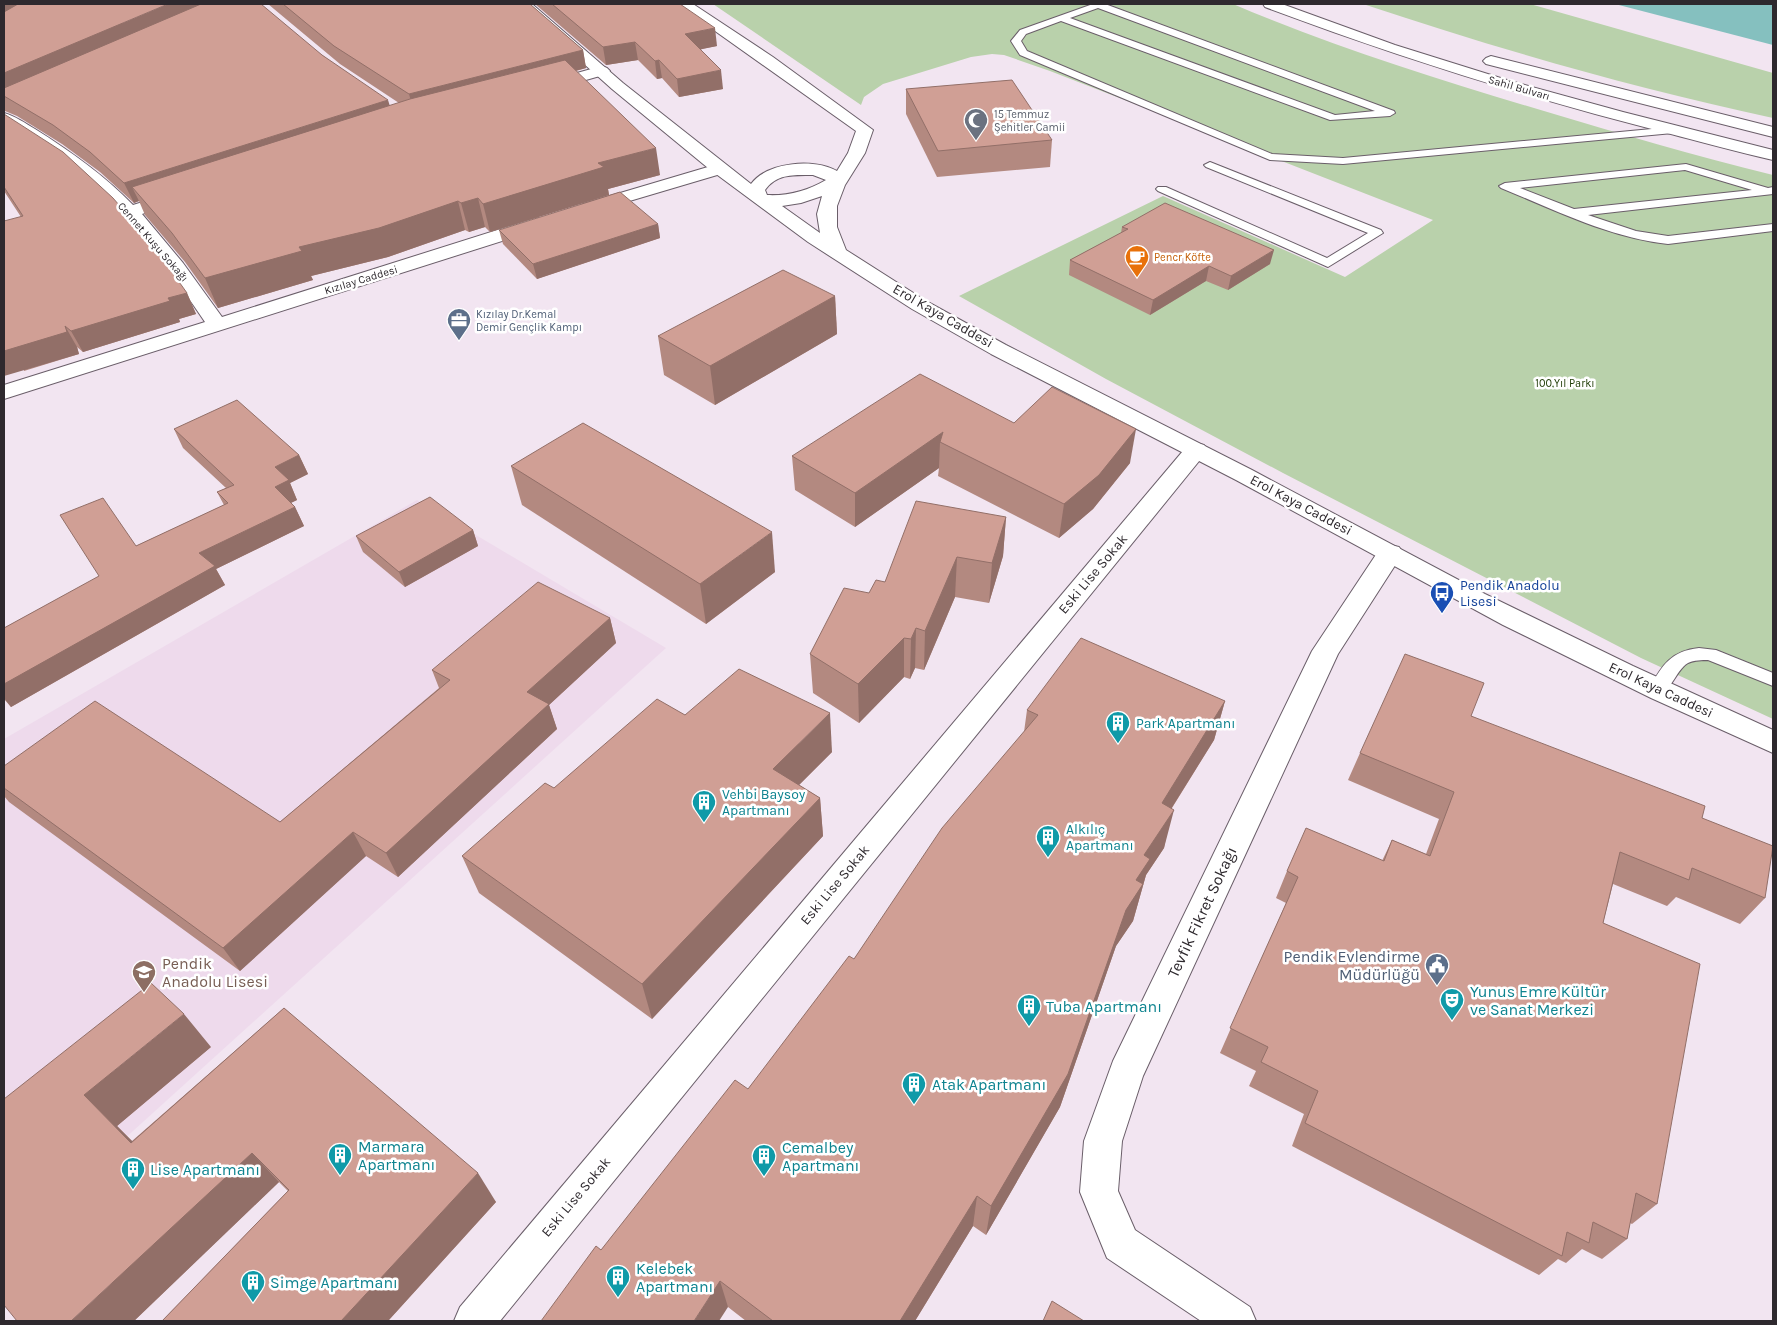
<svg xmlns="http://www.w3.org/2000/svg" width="1777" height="1325" font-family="Karla,sans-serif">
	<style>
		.built { fill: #eedaec }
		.green { fill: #b9d1ab }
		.water { fill: #85c0bf }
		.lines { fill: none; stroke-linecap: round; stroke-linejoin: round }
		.lane-casing { stroke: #6a5e69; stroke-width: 2 }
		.street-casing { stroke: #6a5e69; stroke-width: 2 }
		.primary-casing { stroke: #6a5e69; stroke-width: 2 }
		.highway-casing { stroke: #6a5e69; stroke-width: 2 }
		.lane { fill: #fff; fill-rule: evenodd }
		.street { fill: #fff; fill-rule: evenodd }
		.primary { fill: #fff; fill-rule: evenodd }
		.highway { fill: #fff; fill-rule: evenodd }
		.wall { fill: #b38980 }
		.shaded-wall { fill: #926f68 }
		.building { fill: #d09f95; stroke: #926f68 }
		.labels { text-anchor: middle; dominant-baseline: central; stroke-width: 5; stroke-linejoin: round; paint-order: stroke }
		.far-street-label { font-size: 11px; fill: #2e292e; stroke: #fff }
		.far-worship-label { font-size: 11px; fill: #5b616d; stroke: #fff; text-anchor: start }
		.far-food-label { font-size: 11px; fill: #c56008; stroke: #fff; text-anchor: start }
		.far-service-label { font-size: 11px; fill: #4e5e75; stroke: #fff; text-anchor: start }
		.far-park-label { font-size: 11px; fill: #1b3800; stroke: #fff }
		.street-label { font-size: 14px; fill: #2e292e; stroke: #fff }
		.transit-label { font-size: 14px; fill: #164399; stroke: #fff; text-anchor: start }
		.culture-label { font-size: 14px; fill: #0d838f; stroke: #fff; text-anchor: start }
		.near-street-label { font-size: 16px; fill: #2e292e; stroke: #fff }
		.near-service-label { font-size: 16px; fill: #4e5e75; stroke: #fff; text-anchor: end }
		.near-education-label { font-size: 16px; fill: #785e54; stroke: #fff; text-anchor: start }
		.near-culture-label { font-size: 16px; fill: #0d838f; stroke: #fff; text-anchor: start }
	</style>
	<rect width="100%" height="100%" fill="#f2e5f1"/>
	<!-- built -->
	<polygon class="built" points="417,500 666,648 4,1248 4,739"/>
	<!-- green -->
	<g class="green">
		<path d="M713,4H1233C1334,47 1439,80 1544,111C1620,134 1696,156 1773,175V719L1641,658L1283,473L1106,379L959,296L1163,196L1345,277L1433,220L1050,71L1004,55L992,54L971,57L883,84L864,97L861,105Z"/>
		<path d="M1363,4H1530L1773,73V118C1634,88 1498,49 1363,4Z"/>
	</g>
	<!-- water -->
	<polygon class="water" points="1615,4 1773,4 1773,45"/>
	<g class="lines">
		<!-- lane casing -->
		<g class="lane-casing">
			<g id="lane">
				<path d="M1093,4H1105L1394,111L1395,113L1390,116L1330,120L1061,21L1026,34L1021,41L1027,51L1272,154L1343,158L1673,127L1678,130L1673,133L1343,164L1270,160L1020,55L1011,41L1020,30ZM1098,8L1375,111L1335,115L1070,18Z"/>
				<polygon points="1210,162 1381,230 1383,233 1328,267 1158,191 1156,189 1158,187 1166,187 1327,258 1368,233 1206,167 1204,165"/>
				<path d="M1686,164L1768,188L1773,187V194L1588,215L1636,231L1668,236L1773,224V231L1668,244C1610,238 1555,210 1501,188L1499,186L1505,183ZM1685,170L1752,190L1574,209L1520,188Z"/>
				<path d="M1699,648L1716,650L1773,673V686L1708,660C1702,660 1694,660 1688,663C1674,671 1670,699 1652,694L1649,689C1662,665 1671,651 1699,648Z"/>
			</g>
		</g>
		<!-- street casing -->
		<g class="street-casing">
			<g id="street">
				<polygon points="602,66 607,68 610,71 607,74 547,91 541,89 539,86 541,83"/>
				<path d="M4,113C15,116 25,123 35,129C70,151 104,175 133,205L178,191L184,192L187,196L184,200L142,214L183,263L222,317L529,220L536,218L543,220L545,224L543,228L4,399V385L205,322C177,280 147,239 112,204C81,172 42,147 4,125Z"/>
				<polygon points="718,164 724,165 727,169 724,173 589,213 583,212 580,208 583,204"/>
				<polygon points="1196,443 1204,445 1208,450 1204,455 500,1321 454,1321 460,1307 1188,445"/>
				<polygon points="1390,545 1399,547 1403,553 1338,654 1143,1076 1122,1141 1118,1191 1135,1230 1250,1307 1256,1321 1201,1321 1107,1258 1080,1192 1084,1141 1113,1061 1312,651 1381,547"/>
			</g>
		</g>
		<!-- primary casing -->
		<g class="primary-casing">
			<path id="primary" d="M517,4H532L623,83L751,184C767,162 814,158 837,171L848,153L856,131L677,4H693L773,57L873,130L865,153L845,185L837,206V227L846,250L926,301L1006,345L1252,470L1485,594L1633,666L1773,730V753L1651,698L1503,625L1236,480L991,354L912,309L808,242L708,168L612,89ZM813,175L826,180C807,191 789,196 767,195L765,190C777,173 795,175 813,175ZM822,196L817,214L820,233L782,206L801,203Z"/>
		</g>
		<!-- highway casing -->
		<g class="highway-casing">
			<g id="highway">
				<path d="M1263,4H1282L1395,45L1507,80L1623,112L1773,150V160C1738,152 1702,142 1667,133C1529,98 1398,57 1265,7Z"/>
				<polygon points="1491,56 1773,127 1773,137 1486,64 1483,61 1486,58"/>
			</g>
		</g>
		<!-- lane -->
		<use href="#lane" class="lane"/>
		<!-- street -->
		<use href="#street" class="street"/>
		<!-- primary -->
		<use href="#primary" class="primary"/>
		<!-- highway -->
		<use href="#highway" class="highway"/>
	</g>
	<!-- wall -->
	<g class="wall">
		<polygon points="4,4 322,55 390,106 399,103 340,64 268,4 530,4 583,50 586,68 576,71 660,175 608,189 609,195 490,232 485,227 469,232 465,230 388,257 311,276 313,280 218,308 185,262 145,215 139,201 134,203 100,172 62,144 17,116 5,111 4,112"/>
		<polygon points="535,4 680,4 717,46 701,49 723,89 679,97 662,78 657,79 638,60 606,65"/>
		<polygon points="906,89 1052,140 1050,167 937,177 906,114"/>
		<polygon points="4,114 187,293 196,314 179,319 180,322 83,352 77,347 79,354 24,371 21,217 4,191"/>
		<polygon points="658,224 660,238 537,279 503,244 499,230"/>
		<polygon points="1122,227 1270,264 1228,290 1206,281 1150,315 1069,275 1070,260 1121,233"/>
		<polygon points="835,296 837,334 715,405 664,375 658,336"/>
		<polygon points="1014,423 1130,463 1093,509 1059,538 938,476 939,468 855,527 795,490 792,456"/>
		<polygon points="174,429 299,455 308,474 290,483 297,500 291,503 295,507 304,526 216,569 225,585 11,707 4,699 4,628 99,577 136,546 224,505 217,492 226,488 183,448"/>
		<polygon points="511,466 775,572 706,624 522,505"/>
		<polygon points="1006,517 1003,556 989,603 955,597 924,670 915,668 910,679 904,677 859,723 813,693 810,654 869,593 885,582"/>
		<polygon points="473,530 478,546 405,587 363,552 356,536"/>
		<polygon points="610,618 616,643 549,705 557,729 398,877 366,856 240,971 9,802 4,796 4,766 280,822 439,688 432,670"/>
		<polygon points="1225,701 1214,740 1172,808 1164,848 1146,875 1133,921 1116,946 1060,1107 986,1235 973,1226 915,1321 746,1321 728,1307 601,1250 748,1089 854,959 1024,732 1027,710"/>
		<polygon points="685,715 832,752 799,785 820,798 823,836 652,1019 479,893 462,856 554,788"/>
		<polygon points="1471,716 1702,818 1765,898 1740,924 1676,897 1667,906 1613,884 1603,923 1657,1204 1632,1224 1630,1223 1627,1239 1602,1259 1582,1249 1566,1263 1558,1259 1539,1275 1292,1146 1304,1114 1249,1086 1256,1071 1220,1053 1286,903 1276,898 1287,871 1382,861 1392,840 1426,854 1439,819 1348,780 1360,753"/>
		<polygon points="284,1008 496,1202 388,1321 162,1321 288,1191 279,1182 134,1321 4,1099 211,1047 117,1126 132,1141"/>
	</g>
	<!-- shaded-wall -->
	<g class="shaded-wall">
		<polygon points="4,4 31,4 4,19"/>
		<polygon points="168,4 216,4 4,96 4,73"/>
		<polygon points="715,28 717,46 688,52 685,34"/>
		<polygon points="635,42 638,60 606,65 603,47"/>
		<polygon points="583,50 586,68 414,113 409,94"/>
		<polygon points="659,60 662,78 657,79 655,61"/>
		<polygon points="721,70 723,89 679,97 677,79"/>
		<polygon points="388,100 394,119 132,187 139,201 134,203 124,183"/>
		<polygon points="656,148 660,175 608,189 609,195 490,232 483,204 598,163"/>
		<polygon points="478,198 485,227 469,232 461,203"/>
		<polygon points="458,201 465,230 388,257 311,276 313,280 218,308 205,278 299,247"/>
		<polygon points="658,224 660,238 537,279 533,264"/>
		<polygon points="1274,250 1270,264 1228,290 1231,276"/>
		<polygon points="1209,266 1206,281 1150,315 1153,300"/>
		<polygon points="187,293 196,314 179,319 180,322 83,352 71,331 168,298"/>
		<polygon points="835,296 837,334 715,405 710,366"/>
		<polygon points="65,326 77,347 79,354 4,376 4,351"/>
		<polygon points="1136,429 1130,463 1093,509 1059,538 1064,504"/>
		<polygon points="943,432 940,442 939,468 855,527 855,493"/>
		<polygon points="299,455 308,474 290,483 297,500 284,506 275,487 275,467"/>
		<polygon points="295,507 304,526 216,569 225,585 11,707 4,698 4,684 199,553"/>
		<polygon points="1006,517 1003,556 989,603 992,563"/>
		<polygon points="473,530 478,546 405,587 399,572"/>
		<polygon points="772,532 775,572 706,624 700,584"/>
		<polygon points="957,557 955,597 924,670 925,631"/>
		<polygon points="610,618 616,643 549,705 557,729 398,877 386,853 527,692"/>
		<polygon points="916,628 915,668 910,679 911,639"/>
		<polygon points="904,638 904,677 859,723 858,684"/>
		<polygon points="1225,701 1214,740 1151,841 1162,803"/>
		<polygon points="830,713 832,752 777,807 773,769"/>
		<polygon points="820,798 823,836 652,1019 642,984"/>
		<polygon points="1174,810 1164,848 1146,875 1133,921 1116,946 1060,1107 986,1235 991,1206 1136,880 1144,855"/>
		<polygon points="353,832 366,856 240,971 223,948"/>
		<polygon points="184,1014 211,1047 117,1126 163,1172 131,1143 84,1095"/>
		<polygon points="252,1153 279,1182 134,1321 71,1321"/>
		<polygon points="478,1173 496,1202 388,1321 341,1321"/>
		<polygon points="977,1196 973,1226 915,1321 900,1321"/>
		<polygon points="720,1281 728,1307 719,1321 694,1321"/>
	</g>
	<!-- building -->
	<g class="building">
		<polygon points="18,4 168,4 4,73 4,12"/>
		<polygon points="201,4 261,4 322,55 388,100 124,183 90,152 53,125 4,96 4,88"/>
		<polygon points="283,4 530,4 583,50 409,94 334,46"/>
		<polygon points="552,4 680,4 715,28 685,34 721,70 677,79 659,60 655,61 635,42 603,47"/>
		<polygon points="565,60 656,148 598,163 604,167 483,204 478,198 461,203 458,201 379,228 299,247 302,251 205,278 172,233 132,187 410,99"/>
		<polygon points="1012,80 1052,140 938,151 906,89"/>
		<polygon points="4,114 63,152 113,198 150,241 187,293 168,298 170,301 71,331 65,326 67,332 4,351 4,221 23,216 4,187"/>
		<polygon points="620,192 658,224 533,264 499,230"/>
		<polygon points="1165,203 1274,250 1231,276 1209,266 1153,300 1070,260 1128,229 1122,227"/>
		<polygon points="783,270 835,296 710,366 658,336"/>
		<polygon points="920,374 1014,423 1052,387 1136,429 1099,475 1064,504 940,442 943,432 855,493 792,456"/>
		<polygon points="237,400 299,455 275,467 289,480 275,487 295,507 199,553 215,566 4,684 4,628 99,576 60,515 103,498 136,546 228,503 217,492 234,485 174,429"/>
		<polygon points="583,423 772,532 700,584 511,466"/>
		<polygon points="430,497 473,530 399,572 356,536"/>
		<polygon points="916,501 1006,517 992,563 957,557 925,631 916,628 911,639 904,638 858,684 810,654 844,588 869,593 876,580 885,582"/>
		<polygon points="538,582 610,618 527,692 549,704 386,853 353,832 223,948 4,788 4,766 95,701 280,822 450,680 432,670"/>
		<polygon points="1081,638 1225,701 1162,803 1174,810 1144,855 1150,859 1136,880 1143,884 1126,910 1068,1074 991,1206 977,1196 900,1321 773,1321 720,1281 694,1321 541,1321 596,1246 601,1250 735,1080 748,1089 849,956 854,959 942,828 1038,715 1027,710"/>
		<polygon points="1405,654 1484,683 1471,716 1705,806 1702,818 1773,846 1765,898 1692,868 1689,880 1620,852 1603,923 1700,964 1657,1204 1636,1193 1627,1239 1593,1222 1589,1243 1567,1232 1562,1256 1305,1123 1318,1091 1261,1062 1268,1047 1230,1028 1298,877 1287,871 1306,828 1384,861 1392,840 1430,856 1454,792 1360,753"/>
		<polygon points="739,669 830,713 773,769 820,798 642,984 462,856 545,783 554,788 657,699 685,715"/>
		<polygon points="151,983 184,1014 84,1095 131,1143 284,1008 478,1173 341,1321 162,1321 289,1190 252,1153 71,1321 17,1321 4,1305 4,1099"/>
		<polygon points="1052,1301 1084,1321 1043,1321"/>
	</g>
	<!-- icons -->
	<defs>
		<g id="mosque-pin" transform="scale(1.25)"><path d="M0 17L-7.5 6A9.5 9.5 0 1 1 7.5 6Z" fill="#6b7280" stroke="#fff"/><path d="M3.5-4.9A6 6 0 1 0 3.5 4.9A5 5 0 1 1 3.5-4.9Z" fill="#fff"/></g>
		<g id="cafe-pin" transform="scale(1.25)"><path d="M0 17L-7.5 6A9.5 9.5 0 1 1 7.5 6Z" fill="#e8710a" stroke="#fff"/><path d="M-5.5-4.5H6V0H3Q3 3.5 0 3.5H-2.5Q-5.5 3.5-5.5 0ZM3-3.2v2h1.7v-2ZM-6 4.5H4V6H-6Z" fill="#fff"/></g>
		<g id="office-pin" transform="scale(1.25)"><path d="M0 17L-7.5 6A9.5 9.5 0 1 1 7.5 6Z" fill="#5c6f8a" stroke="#fff"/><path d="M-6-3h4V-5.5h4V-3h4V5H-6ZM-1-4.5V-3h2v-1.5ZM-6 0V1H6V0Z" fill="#fff"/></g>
		<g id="bus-pin" transform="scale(1.25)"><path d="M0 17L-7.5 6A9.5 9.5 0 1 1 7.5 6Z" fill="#1a4fb4" stroke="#fff"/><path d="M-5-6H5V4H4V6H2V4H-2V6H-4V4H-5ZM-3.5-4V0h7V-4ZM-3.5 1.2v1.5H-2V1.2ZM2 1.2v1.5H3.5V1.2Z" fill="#fff"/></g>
		<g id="building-pin" transform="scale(1.25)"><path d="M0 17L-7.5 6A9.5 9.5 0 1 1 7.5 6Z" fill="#0f9aa8" stroke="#fff"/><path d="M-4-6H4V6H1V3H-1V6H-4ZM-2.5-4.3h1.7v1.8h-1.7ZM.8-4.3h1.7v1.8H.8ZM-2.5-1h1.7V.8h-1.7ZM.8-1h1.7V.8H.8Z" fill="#fff"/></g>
		<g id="civic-pin" transform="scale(1.25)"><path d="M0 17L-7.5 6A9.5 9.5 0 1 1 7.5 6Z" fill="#5c6f8a" stroke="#fff"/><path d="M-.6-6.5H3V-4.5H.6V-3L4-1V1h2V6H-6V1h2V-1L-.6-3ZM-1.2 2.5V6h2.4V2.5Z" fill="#fff"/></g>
		<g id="school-pin" transform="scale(1.25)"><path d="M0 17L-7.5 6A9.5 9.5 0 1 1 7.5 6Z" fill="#8d6e63" stroke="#fff"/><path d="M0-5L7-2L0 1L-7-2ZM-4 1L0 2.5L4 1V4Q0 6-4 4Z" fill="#fff"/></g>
		<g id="theatre-pin" transform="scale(1.25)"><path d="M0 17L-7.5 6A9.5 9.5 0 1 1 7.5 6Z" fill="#0f9aa8" stroke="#fff"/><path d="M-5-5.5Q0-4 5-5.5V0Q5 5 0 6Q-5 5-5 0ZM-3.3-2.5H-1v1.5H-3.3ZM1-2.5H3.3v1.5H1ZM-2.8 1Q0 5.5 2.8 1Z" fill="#fff"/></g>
	</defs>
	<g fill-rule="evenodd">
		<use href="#mosque-pin" x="976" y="120"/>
		<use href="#cafe-pin" x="1137" y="257"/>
		<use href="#office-pin" x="459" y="320"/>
		<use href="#bus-pin" x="1442" y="593"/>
		<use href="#building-pin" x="1118" y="723"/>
		<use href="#building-pin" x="704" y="802"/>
		<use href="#building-pin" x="1048" y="837"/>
		<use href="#civic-pin" x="1437" y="965"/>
		<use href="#school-pin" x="144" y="972"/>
		<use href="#theatre-pin" x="1452" y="1000"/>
		<use href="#building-pin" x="1029" y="1006"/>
		<use href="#building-pin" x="914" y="1084"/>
		<use href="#building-pin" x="340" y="1155"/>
		<use href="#building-pin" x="764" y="1156"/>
		<use href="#building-pin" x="133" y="1169"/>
		<use href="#building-pin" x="618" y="1277"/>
		<use href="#building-pin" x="253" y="1282"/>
	</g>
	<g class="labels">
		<!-- far-street labels -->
		<g class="far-street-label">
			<text transform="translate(1519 88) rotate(16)">Sahil Bulvarı</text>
			<text transform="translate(153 242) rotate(49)">Cennet Kuşu Sokağı</text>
			<text transform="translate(361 280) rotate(-17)">Kızılay Caddesi</text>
		</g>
		<!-- far-worship labels -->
		<g class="far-worship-label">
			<text x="994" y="114">15 Temmuz<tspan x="994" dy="13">Şehitler Camii</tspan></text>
		</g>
		<!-- far-food labels -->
		<g class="far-food-label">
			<text x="1154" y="257">Pencr Köfte</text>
		</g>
		<!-- far-service labels -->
		<g class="far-service-label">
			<text x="476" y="314">Kızılay Dr.Kemal<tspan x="476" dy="13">Demir Gençlik Kampı</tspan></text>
		</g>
		<!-- far-park labels -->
		<g class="far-park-label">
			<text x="1565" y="383">100.Yıl Parkı</text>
		</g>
		<!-- street labels -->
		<g class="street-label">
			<text transform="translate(943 316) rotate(30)">Erol Kaya Caddesi</text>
			<text transform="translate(1301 505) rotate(28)">Erol Kaya Caddesi</text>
			<text transform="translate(1093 574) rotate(-50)">Eski Lise Sokak</text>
			<text transform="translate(1661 690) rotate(25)">Erol Kaya Caddesi</text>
			<text transform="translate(835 885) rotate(-50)">Eski Lise Sokak</text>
			<text transform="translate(576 1197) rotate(-50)">Eski Lise Sokak</text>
		</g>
		<!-- transit labels -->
		<g class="transit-label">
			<text x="1460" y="585">Pendi̇k Anadolu<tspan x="1460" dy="16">Li̇sesi̇</tspan></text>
		</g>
		<!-- culture labels -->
		<g class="culture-label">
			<text x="1136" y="723">Park Apartmanı</text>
			<text x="722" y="794">Vehbi Baysoy<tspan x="722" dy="16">Apartmanı</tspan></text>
			<text x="1066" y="829">Alkılıç<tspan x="1066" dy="16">Apartmanı</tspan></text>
		</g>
		<!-- near-street labels -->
		<g class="near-street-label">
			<text transform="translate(1202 912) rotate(-65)">Tevfik Fikret Sokağı</text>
		</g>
		<!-- near-service labels -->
		<g class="near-service-label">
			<text x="1420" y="956">Pendik Evlendirme<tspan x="1420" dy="18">Müdürlüğü</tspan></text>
		</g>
		<!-- near-education labels -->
		<g class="near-education-label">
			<text x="162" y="963">Pendik<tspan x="162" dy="18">Anadolu Lisesi</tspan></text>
		</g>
		<!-- near-culture labels -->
		<g class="near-culture-label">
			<text x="1470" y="991">Yunus Emre Kültür<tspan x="1470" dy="18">ve Sanat Merkezi</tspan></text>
			<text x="1046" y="1006">Tuba Apartmanı</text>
			<text x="932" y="1084">Atak Apartmanı</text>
			<text x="358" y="1146">Marmara<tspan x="358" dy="18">Apartmanı</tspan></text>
			<text x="782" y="1147">Cemalbey<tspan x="782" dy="18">Apartmanı</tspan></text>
			<text x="150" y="1169">Lise Apartmanı</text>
			<text x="636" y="1268">Kelebek<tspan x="636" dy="18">Apartmanı</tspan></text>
			<text x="270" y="1282">Simge Apartmanı</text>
		</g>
	</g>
	<!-- border -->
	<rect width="1777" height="1325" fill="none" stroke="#2e292e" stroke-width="10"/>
</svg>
